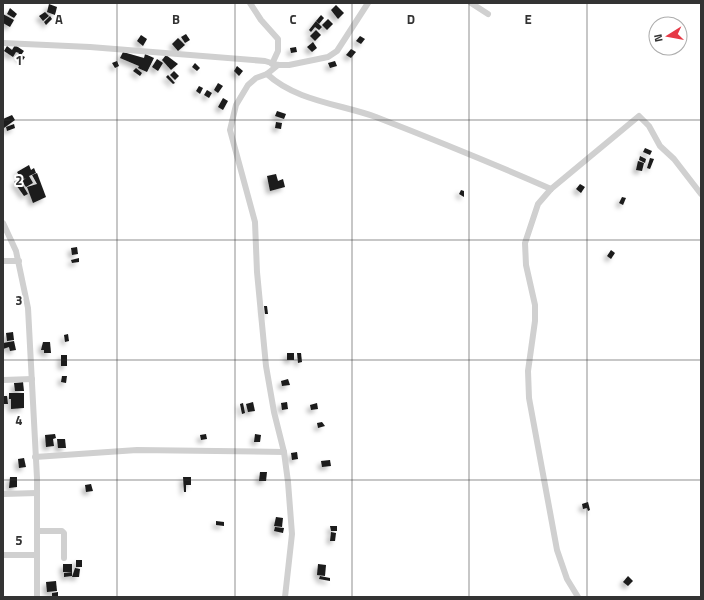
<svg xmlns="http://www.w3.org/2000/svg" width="704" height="600" font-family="'Titillium Web',sans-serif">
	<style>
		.building { fill: #1a1a1a; filter: url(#shadow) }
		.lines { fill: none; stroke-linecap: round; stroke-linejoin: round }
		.minor { stroke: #d0d0d0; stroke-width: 6 }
		.grid { fill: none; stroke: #333; stroke-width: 1; stroke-opacity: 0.55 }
		.grid-label { font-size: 13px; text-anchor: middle; font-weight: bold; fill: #333; stroke: #fff; stroke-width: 4; stroke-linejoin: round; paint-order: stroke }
	</style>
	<defs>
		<filter id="shadow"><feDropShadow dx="-3.5" dy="3.5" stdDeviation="2" flood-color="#0004"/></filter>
	</defs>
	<rect width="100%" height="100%" fill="#fff"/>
	<!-- building -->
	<g class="building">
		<polygon points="49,4 57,7 55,15 47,12"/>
		<polygon points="336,5 344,13 338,19 331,10"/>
		<polygon points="10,8 17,14 14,18 7,14"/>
		<polygon points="45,12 49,16 43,21 39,16"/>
		<polygon points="3,14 14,20 10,27 3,23"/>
		<polygon points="321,15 324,18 319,24 316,21"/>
		<polygon points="50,16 52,19 46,25 44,22"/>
		<polygon points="328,19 333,24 327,30 322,25"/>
		<polygon points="316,21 322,27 319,30 315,27 311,32 309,30"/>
		<polygon points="316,30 321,35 315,41 310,36"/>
		<polygon points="186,34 190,40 185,43 181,37"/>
		<polygon points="141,35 147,39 143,46 137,41"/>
		<polygon points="360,36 365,39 361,44 356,41"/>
		<polygon points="178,38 185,45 178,51 172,44"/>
		<polygon points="313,42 317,48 312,52 307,47"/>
		<polygon points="15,45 24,51 21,55 25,57 23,60 17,56 19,53 16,52 13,57 4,51 7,46 12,50"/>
		<polygon points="296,47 297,52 291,53 290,48"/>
		<polygon points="351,49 356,52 351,58 346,55"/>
		<polygon points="123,52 144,58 145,54 154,58 147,72 138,68 139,66 120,58"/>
		<polygon points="166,55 178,64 171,70 162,60"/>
		<polygon points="157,59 163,63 158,71 152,67"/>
		<polygon points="117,61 119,66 115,68 112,63"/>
		<polygon points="335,61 337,66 330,68 328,63"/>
		<polygon points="195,63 200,68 197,71 192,67"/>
		<polygon points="237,66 243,71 239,76 234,71"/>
		<polygon points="136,68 142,73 140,76 133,71"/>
		<polygon points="174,71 179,76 175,80 170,75"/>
		<polygon points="168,75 175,83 173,84 166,77"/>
		<polygon points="218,83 223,86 218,93 214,90"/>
		<polygon points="199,86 203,88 200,94 196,91"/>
		<polygon points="207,90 212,93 209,98 204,95"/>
		<polygon points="223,98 228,101 223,110 218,107"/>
		<polygon points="277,111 286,114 284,119 275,116"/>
		<polygon points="12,115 15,120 4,128 3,119"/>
		<polygon points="276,122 282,123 281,129 275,128"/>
		<polygon points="14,124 15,128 7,131 6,127"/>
		<polygon points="645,148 652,151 650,155 643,152"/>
		<polygon points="640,156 646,159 645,163 639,160"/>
		<polygon points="650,158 654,159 650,169 647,168"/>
		<polygon points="638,161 644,163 642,171 636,170"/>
		<polygon points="29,165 31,170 34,168 36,173 29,176 33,183 26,187 22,181 26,178 22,180 17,172"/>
		<polygon points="37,173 46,197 33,203 27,187 37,184 32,175"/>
		<polygon points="276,174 278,181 283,179 285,187 270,191 267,176"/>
		<polygon points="19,179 28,194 24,196 14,182"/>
		<polygon points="580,184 585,187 581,193 576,189"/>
		<polygon points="461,190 464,191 464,197 459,194"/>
		<polygon points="622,197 626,198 623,205 619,203"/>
		<polygon points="77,247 78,254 72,255 71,248"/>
		<polygon points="611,250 615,253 611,259 607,256"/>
		<polygon points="79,258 79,262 72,263 71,260"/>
		<polygon points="264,306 267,306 268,314 265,314"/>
		<polygon points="13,332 14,340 7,341 6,333"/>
		<polygon points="68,334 69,341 65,342 64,335"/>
		<polygon points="14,341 16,350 10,351 9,347 3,349 3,343"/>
		<polygon points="43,342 50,342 51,353 44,353 44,350 41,350"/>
		<rect x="287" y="353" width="7" height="7"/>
		<polygon points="297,353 301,353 302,362 298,363"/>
		<rect x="61" y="355" width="6" height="11"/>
		<polygon points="62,376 67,376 66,383 61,382"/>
		<polygon points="288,379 290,385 282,386 281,381"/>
		<polygon points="23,382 24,391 15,391 14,383"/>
		<polygon points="9,393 24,393 24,408 11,409 11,399 9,399"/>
		<polygon points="3,396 7,396 8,404 3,404"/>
		<polygon points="253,402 255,411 248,412 246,404"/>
		<polygon points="287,402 288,409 282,410 281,403"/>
		<polygon points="243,403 245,413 242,414 240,404"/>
		<polygon points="317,403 318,409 311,410 310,405"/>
		<polygon points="322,422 325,426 318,428 317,423"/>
		<polygon points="55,434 56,438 53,439 54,446 46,447 45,435"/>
		<polygon points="206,434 207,439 201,440 200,435"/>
		<polygon points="255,434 261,435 260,442 254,442"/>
		<polygon points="57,439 65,439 66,448 58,448"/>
		<polygon points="297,452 298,459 292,460 291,453"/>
		<polygon points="24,458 26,467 19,468 18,459"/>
		<polygon points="330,460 331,466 322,467 321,461"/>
		<polygon points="260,472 267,472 266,481 259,481"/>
		<polygon points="10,477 17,477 17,487 9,488"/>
		<polygon points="183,477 191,477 191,485 186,485 186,492 184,492"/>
		<polygon points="91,484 93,491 86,492 85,485"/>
		<polygon points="588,502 590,510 588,511 587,508 583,509 582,504"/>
		<polygon points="276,517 283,518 282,527 274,526"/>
		<polygon points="216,521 224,522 224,526 216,525"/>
		<polygon points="330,526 337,526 337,531 331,531"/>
		<polygon points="275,527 284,528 283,533 274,531"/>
		<polygon points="331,532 336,533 335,541 330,541"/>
		<rect x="76" y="560" width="6" height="7"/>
		<rect x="63" y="564" width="9" height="8"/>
		<polygon points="318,564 326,565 325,576 317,575"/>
		<polygon points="75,568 80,569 79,577 72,577"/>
		<polygon points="72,572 72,576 64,577 64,573"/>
		<polygon points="320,576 330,578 330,581 319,579"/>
		<polygon points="628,576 633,581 628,586 623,582"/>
		<polygon points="56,581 57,591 47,592 46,582"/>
		<polygon points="58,592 58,596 52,597 52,593"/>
	</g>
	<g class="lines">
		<!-- minor -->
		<g class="minor">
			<polyline points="250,3 261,20 278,39 278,51 272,64"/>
			<polyline points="471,3 488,14"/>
			<polyline points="3,43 90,47 265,61 278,65 289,65 328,57 337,51 368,3"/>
			<polyline points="278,65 267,74 256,78 248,85 236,105 230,130 255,222 257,272 266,366 274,412 284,452 288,482 292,534 285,597"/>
			<path d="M267,74C296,101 340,104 376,117C435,140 494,164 551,189"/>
			<polyline points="3,223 16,251 28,308 37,478 37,597"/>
			<polyline points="3,261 19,261"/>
			<polyline points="3,380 32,379"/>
			<polyline points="35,457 137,450 284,452"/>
			<polyline points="3,494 37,493"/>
			<polyline points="37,531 62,531 64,533 64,558"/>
			<polyline points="3,555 37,555"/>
			<polyline points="578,597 567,579 557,550 529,398 528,371 535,321 535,305 526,265 525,243 538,204 551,189 639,116 649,126 660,146 674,159 701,194"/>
		</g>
	</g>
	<!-- grid -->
	<path class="grid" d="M117,3V597M235,3V597M352,3V597M469,3V597M587,3V597M3,120H701M3,240H701M3,360H701M3,480H701"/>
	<g class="grid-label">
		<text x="59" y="24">A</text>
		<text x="176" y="24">B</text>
		<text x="293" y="24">C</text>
		<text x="411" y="24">D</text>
		<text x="528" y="24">E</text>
		<text x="19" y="65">1</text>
		<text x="19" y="185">2</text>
		<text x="19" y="305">3</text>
		<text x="19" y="425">4</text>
		<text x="19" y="545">5</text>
	</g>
	<!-- border -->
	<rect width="704" height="600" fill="none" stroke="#333333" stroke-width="8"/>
	<!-- north arrow -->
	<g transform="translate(668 36) rotate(259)"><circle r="19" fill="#ffffff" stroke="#adadad"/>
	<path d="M0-3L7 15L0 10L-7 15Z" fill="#e63946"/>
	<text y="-6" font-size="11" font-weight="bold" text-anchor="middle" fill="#333333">N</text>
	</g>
</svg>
